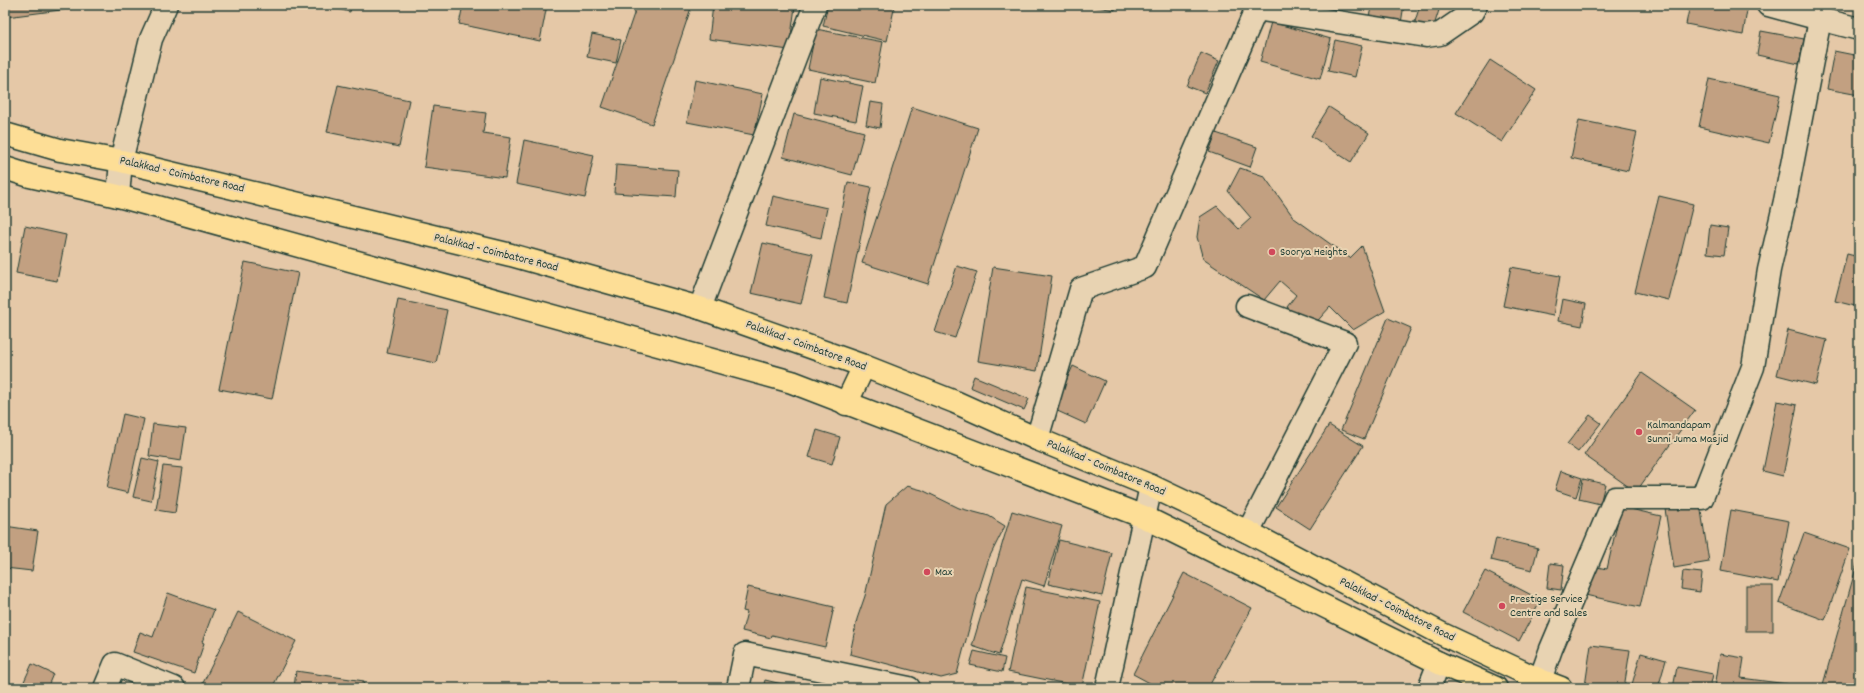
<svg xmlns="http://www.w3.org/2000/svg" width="1864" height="693" font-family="Dekko,sans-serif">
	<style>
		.building { fill: #c2a081; stroke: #1f3d34 }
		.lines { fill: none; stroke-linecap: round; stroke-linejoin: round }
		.street-casing { stroke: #1f3d34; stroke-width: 25 }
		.secondary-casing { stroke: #1f3d34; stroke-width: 25 }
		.primary-casing { stroke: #1f3d34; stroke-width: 25 }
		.street { stroke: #e8d3b2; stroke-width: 22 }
		.secondary { stroke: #e8d3b2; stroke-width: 22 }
		.primary { stroke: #fdde96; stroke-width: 22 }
		.poi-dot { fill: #d1495b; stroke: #e8d3b2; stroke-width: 1.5 }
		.labels { text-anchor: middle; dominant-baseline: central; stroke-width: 4; stroke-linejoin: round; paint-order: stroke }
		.street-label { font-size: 12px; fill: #1f3d34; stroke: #e8d3b2 }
		.poi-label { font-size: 12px; fill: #1f3d34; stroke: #e8d3b2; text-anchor: start }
	</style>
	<rect width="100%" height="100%" fill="#e5c8a7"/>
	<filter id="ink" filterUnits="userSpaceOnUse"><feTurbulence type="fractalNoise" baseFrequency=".025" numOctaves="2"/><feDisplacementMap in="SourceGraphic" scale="8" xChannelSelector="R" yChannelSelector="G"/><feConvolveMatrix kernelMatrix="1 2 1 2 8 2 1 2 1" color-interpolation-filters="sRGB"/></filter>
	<g filter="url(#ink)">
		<!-- building -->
		<g class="building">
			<polygon points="7,5 100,5 6,17"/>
			<polygon points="321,5 351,5 350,12"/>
			<polygon points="463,5 547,5 540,41 459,24"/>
			<polygon points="637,5 692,5 652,124 602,107"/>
			<polygon points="713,5 783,5 795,7 789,50 709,39"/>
			<polygon points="828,5 895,5 887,41 823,26"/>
			<polygon points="1086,5 1116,5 1115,10"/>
			<polygon points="1372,5 1404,5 1401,23 1369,16"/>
			<polygon points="1420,5 1434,5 1440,7 1432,32 1414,25"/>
			<polygon points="1690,5 1720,5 1747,10 1743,35 1686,24"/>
			<polygon points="1271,22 1331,39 1320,79 1260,62"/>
			<polygon points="816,29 883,42 875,83 808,69"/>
			<polygon points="1761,31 1804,39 1799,64 1757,55"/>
			<polygon points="592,34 621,40 616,63 587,57"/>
			<polygon points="1335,40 1362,46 1355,77 1328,71"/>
			<polygon points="1834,51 1859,56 1859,95 1827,89"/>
			<polygon points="1201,53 1219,61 1205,93 1187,86"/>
			<polygon points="1490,60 1536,90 1502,142 1456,113"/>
			<polygon points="820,77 863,86 856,121 814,113"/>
			<polygon points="1709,79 1780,95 1769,143 1699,127"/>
			<polygon points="695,80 763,94 754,135 687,122"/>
			<polygon points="338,85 409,100 399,147 327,132"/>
			<polygon points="870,102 883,104 880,128 866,125"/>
			<polygon points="433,106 486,113 483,133 511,137 505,178 424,167"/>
			<polygon points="912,107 978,128 928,284 862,263"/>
			<polygon points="1329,107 1369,133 1351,162 1311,136"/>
			<polygon points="794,114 864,132 852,175 783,157"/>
			<polygon points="1579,120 1637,132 1628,171 1571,158"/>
			<polygon points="1216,133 1257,147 1250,167 1209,152"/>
			<polygon points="524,140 594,155 585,198 516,184"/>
			<polygon points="616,165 678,170 676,197 614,193"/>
			<polygon points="1240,168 1264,176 1294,218 1350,258 1362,246 1385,311 1353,330 1330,307 1312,327 1287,307 1296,295 1280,281 1264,300 1203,259 1197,237 1200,217 1217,206 1239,229 1251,218 1228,191"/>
			<polygon points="848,182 871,187 847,303 824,298"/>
			<polygon points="773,196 827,208 821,238 766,226"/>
			<polygon points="1659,196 1693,204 1669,300 1635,292"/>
			<polygon points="1710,225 1728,228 1724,255 1707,253"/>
			<polygon points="25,226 66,235 57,281 16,273"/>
			<polygon points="763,243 813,254 801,304 751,293"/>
			<polygon points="1847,254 1859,257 1859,307 1835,301"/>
			<polygon points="245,262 298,273 272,399 219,389"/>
			<polygon points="957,266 977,272 955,338 935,332"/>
			<polygon points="993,267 1052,276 1037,371 978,361"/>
			<polygon points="1511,267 1560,276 1553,316 1503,306"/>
			<polygon points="1562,299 1586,304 1582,326 1558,321"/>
			<polygon points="398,300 447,310 436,363 387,353"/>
			<polygon points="1388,318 1411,328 1364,439 1341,430"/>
			<polygon points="1788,330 1827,340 1816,385 1777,375"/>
			<polygon points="1073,366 1105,381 1086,424 1053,409"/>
			<polygon points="1642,373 1695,410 1636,492 1584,455"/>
			<polygon points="974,376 1029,399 1024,410 970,387"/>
			<polygon points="1777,401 1797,405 1783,476 1763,471"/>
			<polygon points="123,414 144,419 128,493 107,488"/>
			<polygon points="1590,415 1601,423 1578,452 1567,444"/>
			<polygon points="153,424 186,428 181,461 149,456"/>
			<polygon points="1329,425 1363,446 1310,529 1276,507"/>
			<polygon points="817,430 840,437 832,464 809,457"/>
			<polygon points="142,458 159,462 151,501 133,497"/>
			<polygon points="163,466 182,468 175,513 156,510"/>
			<polygon points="1561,471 1582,478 1576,497 1555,490"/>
			<polygon points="1583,479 1605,484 1600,504 1579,499"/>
			<polygon points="907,486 922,490 959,508 989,516 1005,526 989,558 981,583 957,674 941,678 850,654 857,619 865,596 886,504"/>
			<polygon points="1700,504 1709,562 1674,568 1665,509"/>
			<polygon points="1621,507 1661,516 1640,607 1585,595 1592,566 1607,569"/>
			<polygon points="1731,510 1789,521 1778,582 1721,571"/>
			<polygon points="1012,511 1062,526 1044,586 1022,579 999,655 972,646"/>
			<polygon points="5,526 38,531 32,571 5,568"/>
			<polygon points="1804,533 1850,549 1825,620 1779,603"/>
			<polygon points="1496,538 1538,548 1532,570 1491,560"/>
			<polygon points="1059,540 1112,553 1102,596 1048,584"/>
			<polygon points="1859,557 1859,688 1822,688"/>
			<polygon points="1550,563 1564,565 1561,590 1547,588"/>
			<polygon points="1485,571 1541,600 1519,641 1463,612"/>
			<polygon points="1683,571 1702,573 1700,592 1681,589"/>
			<polygon points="1184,573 1252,608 1208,688 1159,688 1133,674"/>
			<rect x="1746" y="586" width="27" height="45"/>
			<polygon points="748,587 834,607 825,647 772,635 771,638 742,631 747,612 743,611"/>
			<polygon points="1026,587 1100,602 1082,687 1008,672"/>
			<polygon points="168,593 214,610 202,642 204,643 194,673 133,652 140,632 153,637"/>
			<polygon points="238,612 296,641 272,688 203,688 201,687"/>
			<polygon points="1591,645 1630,650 1624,688 1599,688 1585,686"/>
			<polygon points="974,651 1005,658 1002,672 970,665"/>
			<polygon points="1641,653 1666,660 1658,688 1631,688"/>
			<polygon points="1720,654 1744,658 1741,678 1787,684 1787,688 1715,688"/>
			<polygon points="32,664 53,674 47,688 21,688"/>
			<polygon points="1677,667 1713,674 1710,688 1673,688"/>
			<polygon points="296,671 364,681 363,688 294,688"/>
			<polygon points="765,680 799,688 763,688"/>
		</g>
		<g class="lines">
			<!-- street casing -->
			<g class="street-casing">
				<g id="street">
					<polyline points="1256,9 1426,36 1440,34 1472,12 1476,5"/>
					<polyline points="1820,19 1859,29"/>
					<polyline points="1247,306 1345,343 1248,532"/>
					<polyline points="700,308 815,5"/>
					<polyline points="1037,439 1081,289 1145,267 1258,5"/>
					<polyline points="1540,680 1551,649 1615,498 1702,498 1753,367 1769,270 1785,201 1820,19 1768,5"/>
					<polyline points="105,688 115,664 174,688"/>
					<polyline points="738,688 745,654 909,688"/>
					<polyline points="1107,688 1151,486"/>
					<polyline points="1429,688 1439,663"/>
				</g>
			</g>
			<!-- secondary casing -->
			<g class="secondary-casing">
				<polyline id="secondary" points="118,196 121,161 151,39 166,5"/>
			</g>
			<!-- primary casing -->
			<g class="primary-casing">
				<g id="primary">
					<polyline points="5,134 60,150 121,161 511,255 700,308 864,366 955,402 1037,439 1151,486 1248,532 1442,634 1540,680 1561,688"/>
					<polyline points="5,168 30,176 118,196 792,382 1144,517 1439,663 1496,688"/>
					<polyline points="846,404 864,366"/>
				</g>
			</g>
			<!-- street -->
			<use href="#street" class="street"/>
			<!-- secondary -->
			<use href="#secondary" class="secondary"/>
			<!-- primary -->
			<use href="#primary" class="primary"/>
		</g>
	</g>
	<!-- markers -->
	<g class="poi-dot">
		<circle cx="1272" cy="252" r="4"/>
		<circle cx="1639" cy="432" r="4"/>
		<circle cx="927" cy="572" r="4"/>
		<circle cx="1502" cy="606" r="4"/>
	</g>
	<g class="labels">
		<!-- street labels -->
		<g class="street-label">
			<text transform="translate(182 175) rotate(13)">Palakkad - Coimbatore Road</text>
			<text transform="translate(496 253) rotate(14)">Palakkad - Coimbatore Road</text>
			<text transform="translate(806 346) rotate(20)">Palakkad - Coimbatore Road</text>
			<text transform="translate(1106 468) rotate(23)">Palakkad - Coimbatore Road</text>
			<text transform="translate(1397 610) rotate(27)">Palakkad - Coimbatore Road</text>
		</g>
		<!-- poi labels -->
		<g class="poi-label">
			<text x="1280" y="252">Soorya Heights</text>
			<text x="1647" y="425">Kalmandapam<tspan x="1647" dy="14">Sunni Juma Masjid</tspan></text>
			<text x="935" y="572">Max</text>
			<text x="1510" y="599">Prestige Service<tspan x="1510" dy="14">Centre and Sales</tspan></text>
		</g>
	</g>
	<!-- margin -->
	<rect width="1864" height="693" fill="none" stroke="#e8d3b2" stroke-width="20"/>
	<rect x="10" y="10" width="1844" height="673" fill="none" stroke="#1f3d34" stroke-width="1.5" filter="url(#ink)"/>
</svg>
